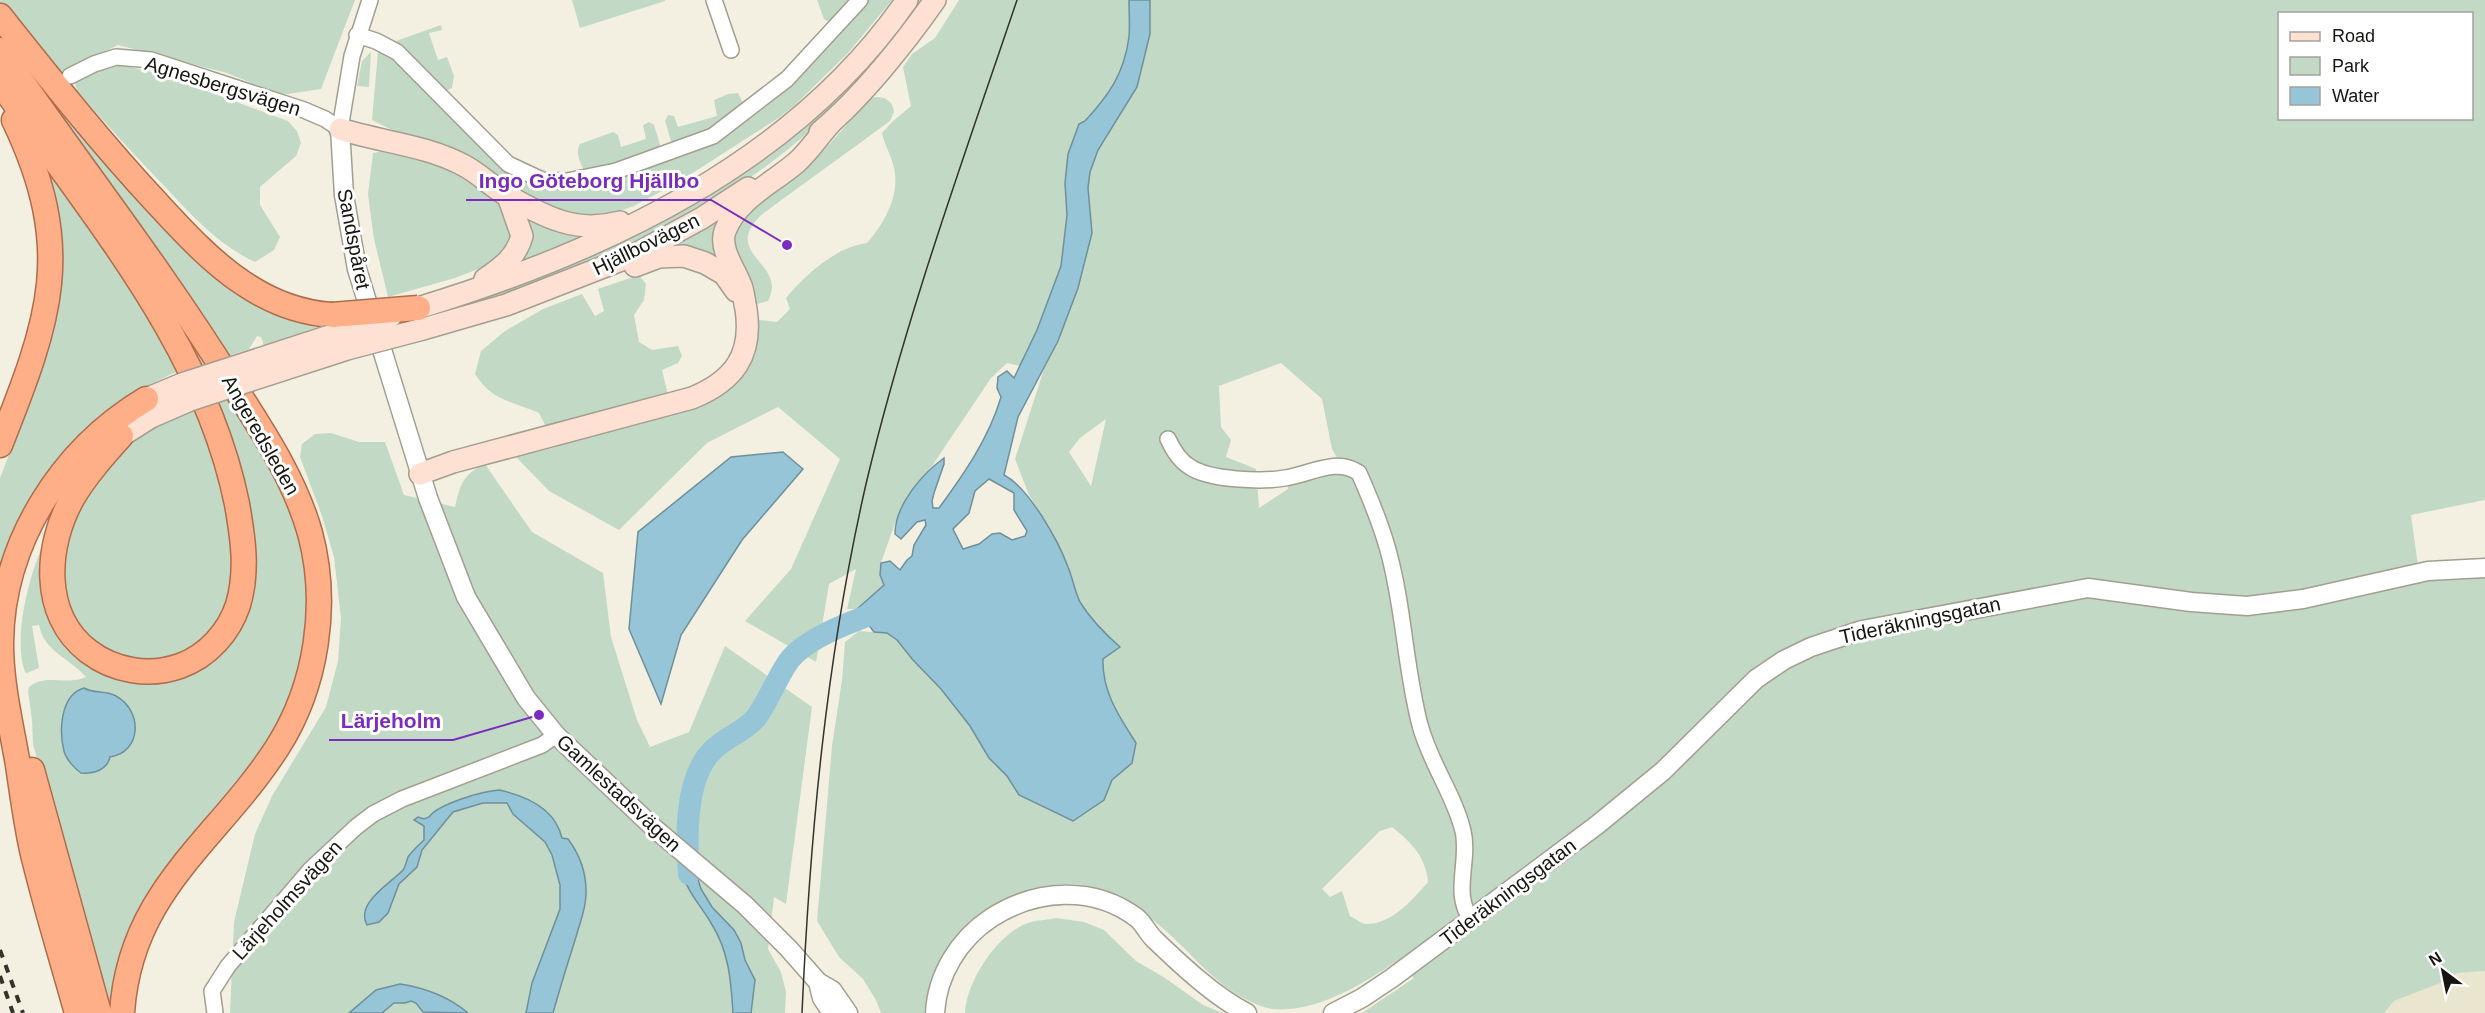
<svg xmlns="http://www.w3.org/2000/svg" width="2485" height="1013" font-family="Helvetica,sans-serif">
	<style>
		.built { fill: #eae5ce }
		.green { fill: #c2d9c6; fill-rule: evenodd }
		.water { fill: #95c5d7; stroke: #6f909b; stroke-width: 1.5; fill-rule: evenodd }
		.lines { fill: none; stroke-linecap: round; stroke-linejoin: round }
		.river { stroke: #95c5d7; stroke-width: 22 }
		.minor-casing { stroke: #a29e90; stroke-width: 18 }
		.tertiary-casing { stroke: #a29e90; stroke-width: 21 }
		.secondary-casing { stroke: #a29e90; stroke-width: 24 }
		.trunk-casing { stroke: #ad6c4b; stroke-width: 27 }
		.minor { stroke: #fff; stroke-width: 15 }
		.tertiary { stroke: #fff; stroke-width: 18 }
		.secondary { stroke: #ffe1d3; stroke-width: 21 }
		.trunk { stroke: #ffaf88; stroke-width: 24 }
		.tram { stroke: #33322b; stroke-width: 1.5 }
		.rail { stroke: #33322b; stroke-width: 4; stroke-dasharray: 8 8; stroke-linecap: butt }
		.secondary-bridge-casing { stroke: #a29e90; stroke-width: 24; stroke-linecap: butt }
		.trunk-bridge-casing { stroke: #ad6c4b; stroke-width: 27; stroke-linecap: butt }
		.secondary-bridge { stroke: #ffe1d3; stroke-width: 21 }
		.trunk-bridge { stroke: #ffaf88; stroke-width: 24 }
		.labels { text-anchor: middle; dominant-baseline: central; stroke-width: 6; stroke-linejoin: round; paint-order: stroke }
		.street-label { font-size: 20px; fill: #161510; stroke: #fff }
		.leader { fill: none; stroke: #7b2cbf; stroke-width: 2 }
		.callout-dot { fill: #7b2cbf; stroke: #fff; stroke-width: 2 }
		.callout-label { font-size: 21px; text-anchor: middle; font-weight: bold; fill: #7b2cbf; stroke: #fff; stroke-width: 6; stroke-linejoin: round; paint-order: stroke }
	</style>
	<rect width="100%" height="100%" fill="#f4f0e1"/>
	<!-- built -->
	<polygon class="built" points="2485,971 2485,1013 2384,1013 2394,1001 2448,980 2457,973"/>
	<!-- green -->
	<g class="green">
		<polygon points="0,0 355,0 321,89 281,95 227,73 118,45 50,78 0,9"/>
		<polygon points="572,0 665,0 665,1 580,28"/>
		<polygon points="817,0 853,0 831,23 824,19"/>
		<polygon points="868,0 892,0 848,53 796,104 780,117 677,183 634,206 611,214 595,217 560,215 448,149 390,129 372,120 378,52 380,51 391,55 528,181 688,153 844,29"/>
		<path d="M916,0H927C893,43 857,84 818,123C748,190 642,246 552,280C514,294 473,305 434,317L433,314L689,206Z"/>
		<path d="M959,0H1129C1129,12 1130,25 1129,37C1124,75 1109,95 1085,121L1079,124L1065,183L1067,215L1061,266L1037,330L1020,366L1007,363L991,378L932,466L907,498L895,523L881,563L885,585L857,609H847L856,569L829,584L816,662L745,621L791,569L840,459L778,407L707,443L619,530L549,491L516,457L556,447L539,413C512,401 492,401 475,374L481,351L505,331L543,309L582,294L595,316L604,311L598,289L639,275L646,284L644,300L634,315L639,342L652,350L678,346L682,356L678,363L662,370L670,403L706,392L753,347L759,320L777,322L790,309L786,298C806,274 836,247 867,243C883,225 898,199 895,174C894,159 885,148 882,133L892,122L911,106L903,67L912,54L935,38Z"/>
		<path d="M1150,0H2485V500L2411,515L2418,566L2485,562V971L2457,973L2448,980L2394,1001L2384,1013H1362L1414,978L1396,962C1360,985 1317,1013 1272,1009C1238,1002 1210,975 1187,951C1132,897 1084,862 1007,900C951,927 941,955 928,1013H881L876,1000L863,979L839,957L817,921L832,746L842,680L845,642L859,631L887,633L897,640L913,660L941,689L970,726L989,758L1007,776L1019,795L1104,800L1112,780L1132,763L1136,743C1119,716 1102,692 1103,659L1119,646L1099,629L1080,601L1068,566L1051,529L1029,495L1015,459L1044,369L1058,341L1092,233L1088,188L1090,172L1098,150L1137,87L1150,34ZM2280,14H2472V118H2280ZM1281,363L1322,399L1332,449L1340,463L1287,478L1288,489L1259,508L1256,469L1226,457L1231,440L1221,427L1219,386ZM1106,419L1091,486L1069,452L1080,438ZM1392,827C1411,842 1426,857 1428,882C1413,899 1392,924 1367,924C1362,924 1356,919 1350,916L1342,891L1330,897L1322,889L1380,831Z"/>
		<polygon points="441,25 442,30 429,33 438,60 447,57 454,76 452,88 446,91 396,41"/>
		<polygon points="0,33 191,246 323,325 264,346 261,337 257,336 249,349 228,356"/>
		<polygon points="371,52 369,87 357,86 362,61"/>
		<path d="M120,65L157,73L288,121L297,131L301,143L296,156L260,187V205L280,237L274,250L255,262C220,246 193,217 167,189C136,157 106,124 77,91L75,83C89,74 103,68 120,65Z"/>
		<polygon points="738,93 744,105 710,131 673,143 671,141 665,121 668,115 674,116 678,127 717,116 714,100 728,94"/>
		<path d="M875,97C886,97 893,101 894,112L890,121L765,212C716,254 789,262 768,301L757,304L730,241L746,212L791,179L825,149L870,99Z"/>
		<path d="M649,122L654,125L661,148L596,172H586C580,165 575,151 580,144L613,132L618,135L621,147L646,139L643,125Z"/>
		<polygon points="385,151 416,157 448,169 486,193 507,210 515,232 499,261 455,278 388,297 374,239 370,210 368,194 373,153"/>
		<path d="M51,177L126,282L181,370C85,411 30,472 0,573V478L42,369L53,334L59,298L62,262L60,228L49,178Z"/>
		<polygon points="523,212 586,236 520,262"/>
		<polygon points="720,221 723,265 671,248"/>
		<path d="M155,284L276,473L299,528L309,580L304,660L278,729L236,787L171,861L151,891L113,1009L107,1013L33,744L32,720L28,691L29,687C45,673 68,686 86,677C70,658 44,652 39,625L32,626L39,668L27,673L25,672C12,635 31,569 47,535L65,640L183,675L252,578ZM88,690L116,696L128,707L131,743L118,755L76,769C60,746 59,729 67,702Z"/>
		<polygon points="200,408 214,449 236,553 226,610 208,638 173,658 140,662 107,651 84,633 70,612 63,583 65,552 77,505 127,444 157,425"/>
		<path d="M331,433L359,442H385L404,495L455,507C460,485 463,474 485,464L532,532L603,573L611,637L637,720L650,747L689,732L725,646L812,707L786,904L774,897L768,949L781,972L786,992L785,1013H230L234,922L255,834L272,796L326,707L338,661L341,618L334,557L322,516L300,457L302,444L315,434Z"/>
		<path d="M1056,918L1084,922L1104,930L1136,961L1165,978L1203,1005L1223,1013H965C966,982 997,934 1028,923C1036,920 1047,920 1056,918Z"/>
	</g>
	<!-- water -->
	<g class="water">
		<path d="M1129,0H1150V34L1137,87L1098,150L1090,172L1088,188L1092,233L1078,288L1058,341L1018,417L1004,475C1029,488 1058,540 1068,567C1073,579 1075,592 1080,602C1091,620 1104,633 1120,647L1103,659C1102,692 1119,716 1136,743L1132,763L1112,780L1104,800L1073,821L1019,795L1007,776L989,758L970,726L941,689L913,660L897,640L887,633L874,632L857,609L884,585L880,575L881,563L890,561L900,570L907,560L912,556L914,545L926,525L925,520L917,522L901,539L895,534C895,505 922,474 944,458V464L934,493L932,501L933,508H939C964,474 989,438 1001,397L997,388L998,377L1007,371L1014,378L1037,330L1061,266L1067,215L1065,183L1068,154L1079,124L1085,121C1109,95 1124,74 1129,37C1130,25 1129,12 1129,0ZM989,479L1014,493V510L1027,531L1025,536L1012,540L1000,533L992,534L979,544L963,549L953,529L969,513L975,491Z"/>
		<polygon points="783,452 803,469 742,540 681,635 661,704 629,629 638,532 731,457"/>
		<path d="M84,688C94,694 106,690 116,696C143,711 142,752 110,757C107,770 94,774 81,773C74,768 66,759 64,751C59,731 60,695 84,688Z"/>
		<path d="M499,790C527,796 555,808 562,838L568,839C580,855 586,871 586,891C587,906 580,922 576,937C568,962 560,988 553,1013H526L532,983L560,909V885L552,855L545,842L513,814L507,803H483L453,812L422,850L417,867L399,884L388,913L379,922L367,925C355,903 390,884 403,870C406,866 406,862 408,857C412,851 419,845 424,840V826L414,820L418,817L424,819L429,817C438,804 483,791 499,790Z"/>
		<path d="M681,866L696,873L701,889L712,907L734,930L741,943L745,960L755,980L751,1013H733C731,981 729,951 711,923C698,901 686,892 681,866Z"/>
		<path d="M400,984C426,988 448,996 468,1013L423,1012L416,1003L411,1001L405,1003H394L382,1013H349L376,990Z"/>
	</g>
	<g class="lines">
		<!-- river -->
		<path class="river" d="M689,874C686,838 685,778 712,751C724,738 744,732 756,718C768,701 776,680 788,662C806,636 862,618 892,607"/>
		<!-- minor casing -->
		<g class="minor-casing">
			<g id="minor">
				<polyline points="714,0 731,50"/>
				<polyline points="357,35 376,41 397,52 508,164 542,180 567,181 616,171 713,136 787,79 860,0"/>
				<polyline points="70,76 94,64 116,57 151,60 304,110 325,119 340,129 352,56 370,0"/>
				<path d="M1168,439C1173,450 1180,461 1190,467C1209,480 1262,482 1285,478C1311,474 1336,457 1359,473C1370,498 1381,524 1388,550C1404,607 1405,668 1420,725C1430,763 1454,794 1463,831C1470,861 1452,894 1471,919"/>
				<polyline points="215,1013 212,991 228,966 310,870 356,827 373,814 402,799 542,745 556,735"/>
			</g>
		</g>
		<!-- tertiary casing -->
		<g class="tertiary-casing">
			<g id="tertiary">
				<polyline points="340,129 344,195 357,269 428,498 466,597 526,698 556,735 654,828 745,905 789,949 818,982 822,998 832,1013"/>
				<polyline points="818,982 832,990 848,1013"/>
				<path d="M935,1013C937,975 959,939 991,918C1036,889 1093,885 1137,918C1144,924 1147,932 1154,939C1180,964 1215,997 1247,1013"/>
				<polyline points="1333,1013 1362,998 1392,978 1597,825 1663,771 1756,679 1784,660 1811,647 1862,630 2088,588 2191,602 2247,606 2303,599 2428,571 2485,568"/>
			</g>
		</g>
		<!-- secondary casing -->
		<g class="secondary-casing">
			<g id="secondary">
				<path d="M340,129C381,142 425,145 463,165C479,173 492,187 508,196C545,217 576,234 620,222"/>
				<path d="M820,132C861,98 905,43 935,0"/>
				<polyline points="635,266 659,257 684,256 705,263 724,274 736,291"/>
				<path d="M485,279C503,267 516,257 522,236L508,196"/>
				<path d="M418,308C602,252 794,164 907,0"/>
				<polyline points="423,329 506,305 634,255 702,218 748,188"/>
				<polyline points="146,399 182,384"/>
				<polyline points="121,436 151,417 190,400"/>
				<path d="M420,474L453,462L692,398C734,381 753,355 746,309C744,301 744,291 740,283C734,268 719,248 725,231C737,199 773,183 797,162C809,151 819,136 830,124"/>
			</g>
		</g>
		<!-- trunk casing -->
		<g class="trunk-casing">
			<g id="trunk">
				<path d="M0,16C51,80 101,143 156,202C182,230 211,262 243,283C271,302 299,313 332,315"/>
				<path d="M0,50C76,161 159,266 230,380C261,429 294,477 310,533C329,604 317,686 277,748C217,841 130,890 122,1013"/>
				<path d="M0,82C90,215 204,341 237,504C243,538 248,571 238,605C229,632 208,656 180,666C149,677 114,671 88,651C40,614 46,544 73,497C86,475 104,455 121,436"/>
				<path d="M0,445C50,319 76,250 14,120"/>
				<polyline points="32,770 99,1013"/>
				<path d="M77,1013C62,959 45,905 32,850C26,822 22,793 18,765C11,724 1,685 1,643C2,543 61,450 146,399"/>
			</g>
		</g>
		<!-- minor -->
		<use href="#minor" class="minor"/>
		<!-- tertiary -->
		<use href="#tertiary" class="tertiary"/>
		<!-- secondary -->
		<use href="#secondary" class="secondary"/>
		<!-- trunk -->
		<use href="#trunk" class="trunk"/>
		<!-- tram -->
		<path class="tram" d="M802,1013C810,835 826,659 866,484C905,319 963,160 1017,0"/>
		<!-- rail -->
		<g class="rail">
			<polyline points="0,950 23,1013"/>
			<polyline points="0,976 13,1013"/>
		</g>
		<!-- secondary-bridge casing -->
		<g class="secondary-bridge-casing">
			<g id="secondary-bridge">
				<polyline points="182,384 391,316"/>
				<polyline points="190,400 347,349 423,329"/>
			</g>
		</g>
		<!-- trunk-bridge casing -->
		<g class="trunk-bridge-casing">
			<polyline id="trunk-bridge" points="332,315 418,308"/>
		</g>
		<!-- secondary-bridge -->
		<use href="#secondary-bridge" class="secondary-bridge"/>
		<!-- trunk-bridge -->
		<use href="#trunk-bridge" class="trunk-bridge"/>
	</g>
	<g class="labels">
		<!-- street labels -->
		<g class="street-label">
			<text transform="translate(223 86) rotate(17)">Agnesbergsvägen</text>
			<text transform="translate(354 239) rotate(79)">Sandspåret</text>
			<text transform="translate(646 244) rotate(-26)">Hjällbovägen</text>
			<text transform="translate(261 435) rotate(60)">Angeredsleden</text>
			<text transform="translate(1920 620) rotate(-12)">Tideräkningsgatan</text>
			<text transform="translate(619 793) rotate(43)">Gamlestadsvägen</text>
			<text transform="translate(1508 892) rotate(-37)">Tideräkningsgatan</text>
			<text transform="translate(287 900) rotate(-48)">Lärjeholmsvägen</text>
		</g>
	</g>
	<!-- callouts -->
	<path class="leader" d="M787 245L711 200H466M539 715L453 740H329"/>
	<g class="callout-dot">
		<circle cx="787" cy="245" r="6"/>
		<circle cx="539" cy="715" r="6"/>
	</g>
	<g class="callout-label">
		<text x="589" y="188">Ingo Göteborg Hjällbo</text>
		<text x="391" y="728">Lärjeholm</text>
	</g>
	<!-- legend -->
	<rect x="2278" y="12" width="195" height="108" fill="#ffffff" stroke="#a2a19f" stroke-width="1.5"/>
	<rect x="2290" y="32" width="30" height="9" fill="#ffe1d3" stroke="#a2a19f" stroke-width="1.5"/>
	<text x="2332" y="42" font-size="18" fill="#161510">Road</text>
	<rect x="2290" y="57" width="30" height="18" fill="#c2d9c6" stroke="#a2a19f" stroke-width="1.5"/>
	<text x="2332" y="72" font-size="18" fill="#161510">Park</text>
	<rect x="2290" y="87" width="30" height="18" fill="#95c5d7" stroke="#a2a19f" stroke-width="1.5"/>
	<text x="2332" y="102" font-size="18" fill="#161510">Water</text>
	<!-- north arrow -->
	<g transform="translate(2443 971) rotate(328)" stroke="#ffffff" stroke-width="4.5" paint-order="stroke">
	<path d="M0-4.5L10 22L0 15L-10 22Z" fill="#161510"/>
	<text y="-9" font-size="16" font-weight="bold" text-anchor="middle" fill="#161510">N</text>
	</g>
</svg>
